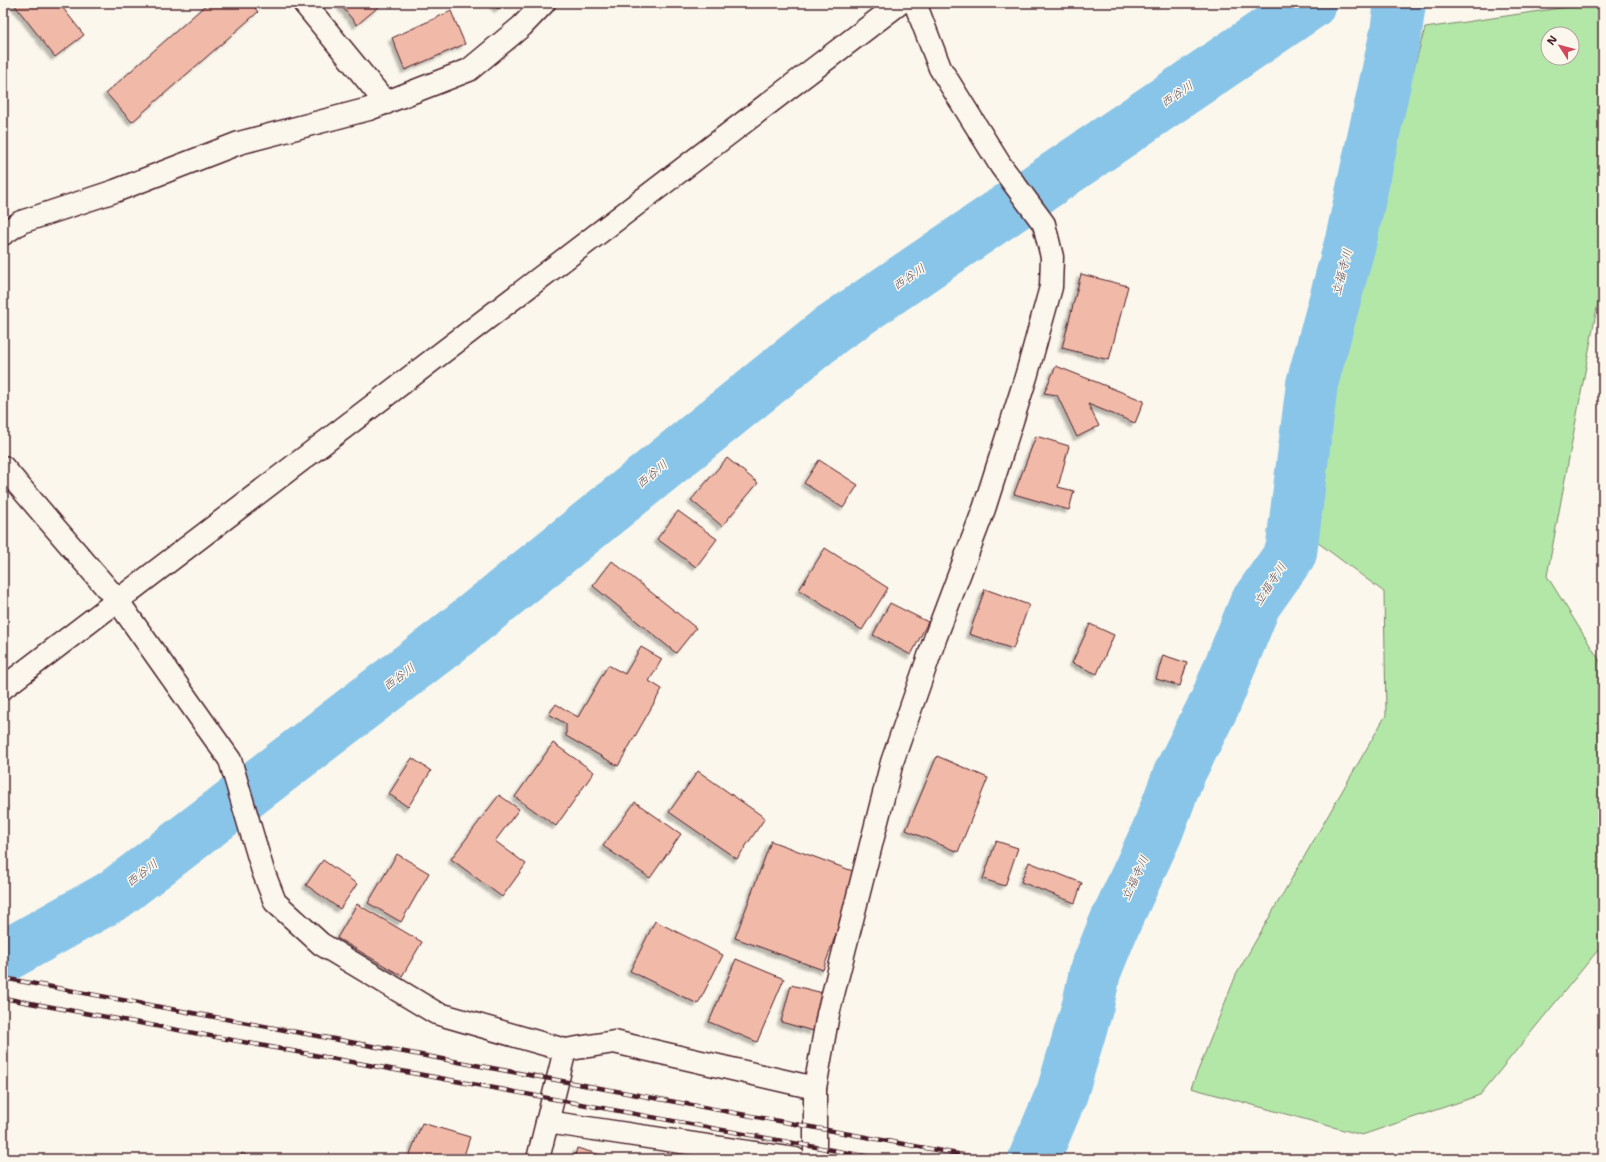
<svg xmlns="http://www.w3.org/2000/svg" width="1606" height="1162" font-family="'Shantell Sans','Klee One',sans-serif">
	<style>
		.green { fill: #b3e7a8; stroke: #7e836a; fill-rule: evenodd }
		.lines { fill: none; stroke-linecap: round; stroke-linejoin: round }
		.river { stroke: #89c5e9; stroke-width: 52 }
		.building { fill: #f1b9a7; stroke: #4a1f2b; filter: url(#shadow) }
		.street-casing { stroke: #4a1f2b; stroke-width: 25 }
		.secondary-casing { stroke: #4a1f2b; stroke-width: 25 }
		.street { stroke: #fbf7ec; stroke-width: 22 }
		.secondary { stroke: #fbf7ec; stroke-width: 22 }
		.rail-casing { stroke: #4a1f2b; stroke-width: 4.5 }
		.rail { stroke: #fbf7ec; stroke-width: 3; stroke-dasharray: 9; stroke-linecap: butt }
		.labels { text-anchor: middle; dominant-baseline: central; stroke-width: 3; stroke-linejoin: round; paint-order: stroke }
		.water-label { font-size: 12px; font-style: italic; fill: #5d5164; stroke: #fbf7ec }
	</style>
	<defs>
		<filter id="shadow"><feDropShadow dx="-3.5" dy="3.5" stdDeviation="1" flood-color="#0004"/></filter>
	</defs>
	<rect width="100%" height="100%" fill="#fbf7ec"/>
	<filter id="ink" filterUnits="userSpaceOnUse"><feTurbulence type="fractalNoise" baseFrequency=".025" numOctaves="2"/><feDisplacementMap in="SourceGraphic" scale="8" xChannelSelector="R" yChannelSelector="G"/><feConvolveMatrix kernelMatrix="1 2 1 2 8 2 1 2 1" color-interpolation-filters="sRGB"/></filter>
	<g filter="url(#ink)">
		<!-- green -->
		<path class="green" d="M1594,3H1603V290L1600,291L1547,576L1603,666V944L1480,1095L1362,1135L1191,1088L1236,975L1386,715L1384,592L1297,527L1327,376L1347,316L1425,28ZM1548,34H1572V58H1548Z"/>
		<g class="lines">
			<!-- river -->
			<g class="river">
				<polyline points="3,957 114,895 446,641 832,329 1311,3"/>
				<polyline points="1034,1159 1062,1093 1088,1005 1095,972 1114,925 1157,832 1179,774 1215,703 1255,604 1291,553 1312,384 1351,240 1396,32 1400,3"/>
			</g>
		</g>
		<!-- building -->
		<g class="building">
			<polygon points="13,3 59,3 84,35 55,57"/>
			<polygon points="208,3 251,3 258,12 132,122 106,93"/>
			<polygon points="339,3 383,3 357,25"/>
			<polygon points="492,3 505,3 498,9"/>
			<polygon points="451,11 465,44 405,70 392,38"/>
			<polygon points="1081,274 1128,286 1109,360 1062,348"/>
			<polygon points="1056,366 1144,401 1135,423 1088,404 1099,426 1077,437 1057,395 1044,393"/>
			<polygon points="1036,436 1069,446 1058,487 1074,491 1069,510 1014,494"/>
			<polygon points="727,458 758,483 722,526 691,500"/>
			<polygon points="819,460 858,485 843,508 804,483"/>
			<polygon points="678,511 717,539 696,567 657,539"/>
			<polygon points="825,548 888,588 862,630 799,590"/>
			<polygon points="612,561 696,628 676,653 593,586"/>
			<polygon points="985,589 1029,605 1013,649 969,634"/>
			<polygon points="890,603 928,622 911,655 873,635"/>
			<polygon points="1090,624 1114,635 1097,674 1072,663"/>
			<polygon points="641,647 662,659 649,681 662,689 618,766 566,736 566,724 549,714 556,704 578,717 608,665 625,674"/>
			<polygon points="1163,655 1187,663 1180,686 1156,679"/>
			<polygon points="553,743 594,772 556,826 515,797"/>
			<polygon points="937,756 988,778 958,852 906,830"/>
			<polygon points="412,758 431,771 408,807 389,794"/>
			<polygon points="698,771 765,818 737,859 669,812"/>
			<polygon points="499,795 519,809 495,841 526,864 502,897 451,859"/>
			<polygon points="635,802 681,834 650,878 603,846"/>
			<polygon points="771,841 858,873 823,970 735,938"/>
			<polygon points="996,841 1018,848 1005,886 983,879"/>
			<polygon points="397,854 429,873 401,922 368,903"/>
			<polygon points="323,860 357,884 340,909 306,885"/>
			<polygon points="1029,862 1082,883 1075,903 1021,882"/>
			<polygon points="357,904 422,942 402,976 337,938"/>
			<polygon points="655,921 723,955 698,1004 630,971"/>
			<polygon points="736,959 784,979 757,1042 709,1022"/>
			<polygon points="791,985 823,993 813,1031 781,1022"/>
			<polygon points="422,1123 470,1137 463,1159 408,1159"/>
			<polygon points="577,1148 615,1159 574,1159"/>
			<polygon points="242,1153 254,1159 239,1159"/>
		</g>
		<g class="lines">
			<!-- street casing -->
			<g class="street-casing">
				<g id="street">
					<polyline points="304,3 386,103"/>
					<polyline points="3,467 117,600 230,760 263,871 275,902 321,944 436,1013 565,1050 614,1042 815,1088"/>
					<polyline points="3,688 900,3"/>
				</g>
			</g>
			<!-- secondary casing -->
			<g class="secondary-casing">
				<g id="secondary">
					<polyline points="3,234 21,222 115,191 239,143 369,109 469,70 522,26 544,3"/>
					<polyline points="547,1122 795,1159"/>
					<polyline points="538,1159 565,1050"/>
					<polyline points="815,1159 815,1088 828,1014 892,762 936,636 984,509 1026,377 1051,287 1052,257 1044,224 1001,166 940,68 915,3"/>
				</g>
			</g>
			<!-- street -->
			<use href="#street" class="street"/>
			<!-- secondary -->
			<use href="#secondary" class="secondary"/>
			<!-- rail casing -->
			<g class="rail-casing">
				<g id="rail">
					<polyline points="3,978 985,1159"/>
					<polyline points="3,998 881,1159"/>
				</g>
			</g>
			<!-- rail -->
			<use href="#rail" class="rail"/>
		</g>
	</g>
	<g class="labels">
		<!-- water labels -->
		<g class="water-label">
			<text transform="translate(1177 94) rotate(-34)">西谷川</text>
			<text transform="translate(1342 272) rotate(-75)">立福寺川</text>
			<text transform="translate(909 277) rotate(-34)">西谷川</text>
			<text transform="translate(652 474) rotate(-39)">西谷川</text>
			<text transform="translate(1270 584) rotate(-56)">立福寺川</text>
			<text transform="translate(399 677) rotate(-37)">西谷川</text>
			<text transform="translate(142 873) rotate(-37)">西谷川</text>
			<text transform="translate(1135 878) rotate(-65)">立福寺川</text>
		</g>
	</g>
	<!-- margin -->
	<rect width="1606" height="1162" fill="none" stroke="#fbf7ec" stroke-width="16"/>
	<rect x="8" y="8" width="1590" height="1146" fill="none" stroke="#4a1f2b" stroke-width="1.5" filter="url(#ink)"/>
	<!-- north arrow -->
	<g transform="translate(1560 46) rotate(306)"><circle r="19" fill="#fbf7ec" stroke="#b4a19f"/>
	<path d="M0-3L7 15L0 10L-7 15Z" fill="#d1495b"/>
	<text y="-6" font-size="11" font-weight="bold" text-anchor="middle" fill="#4a1f2b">N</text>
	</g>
</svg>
